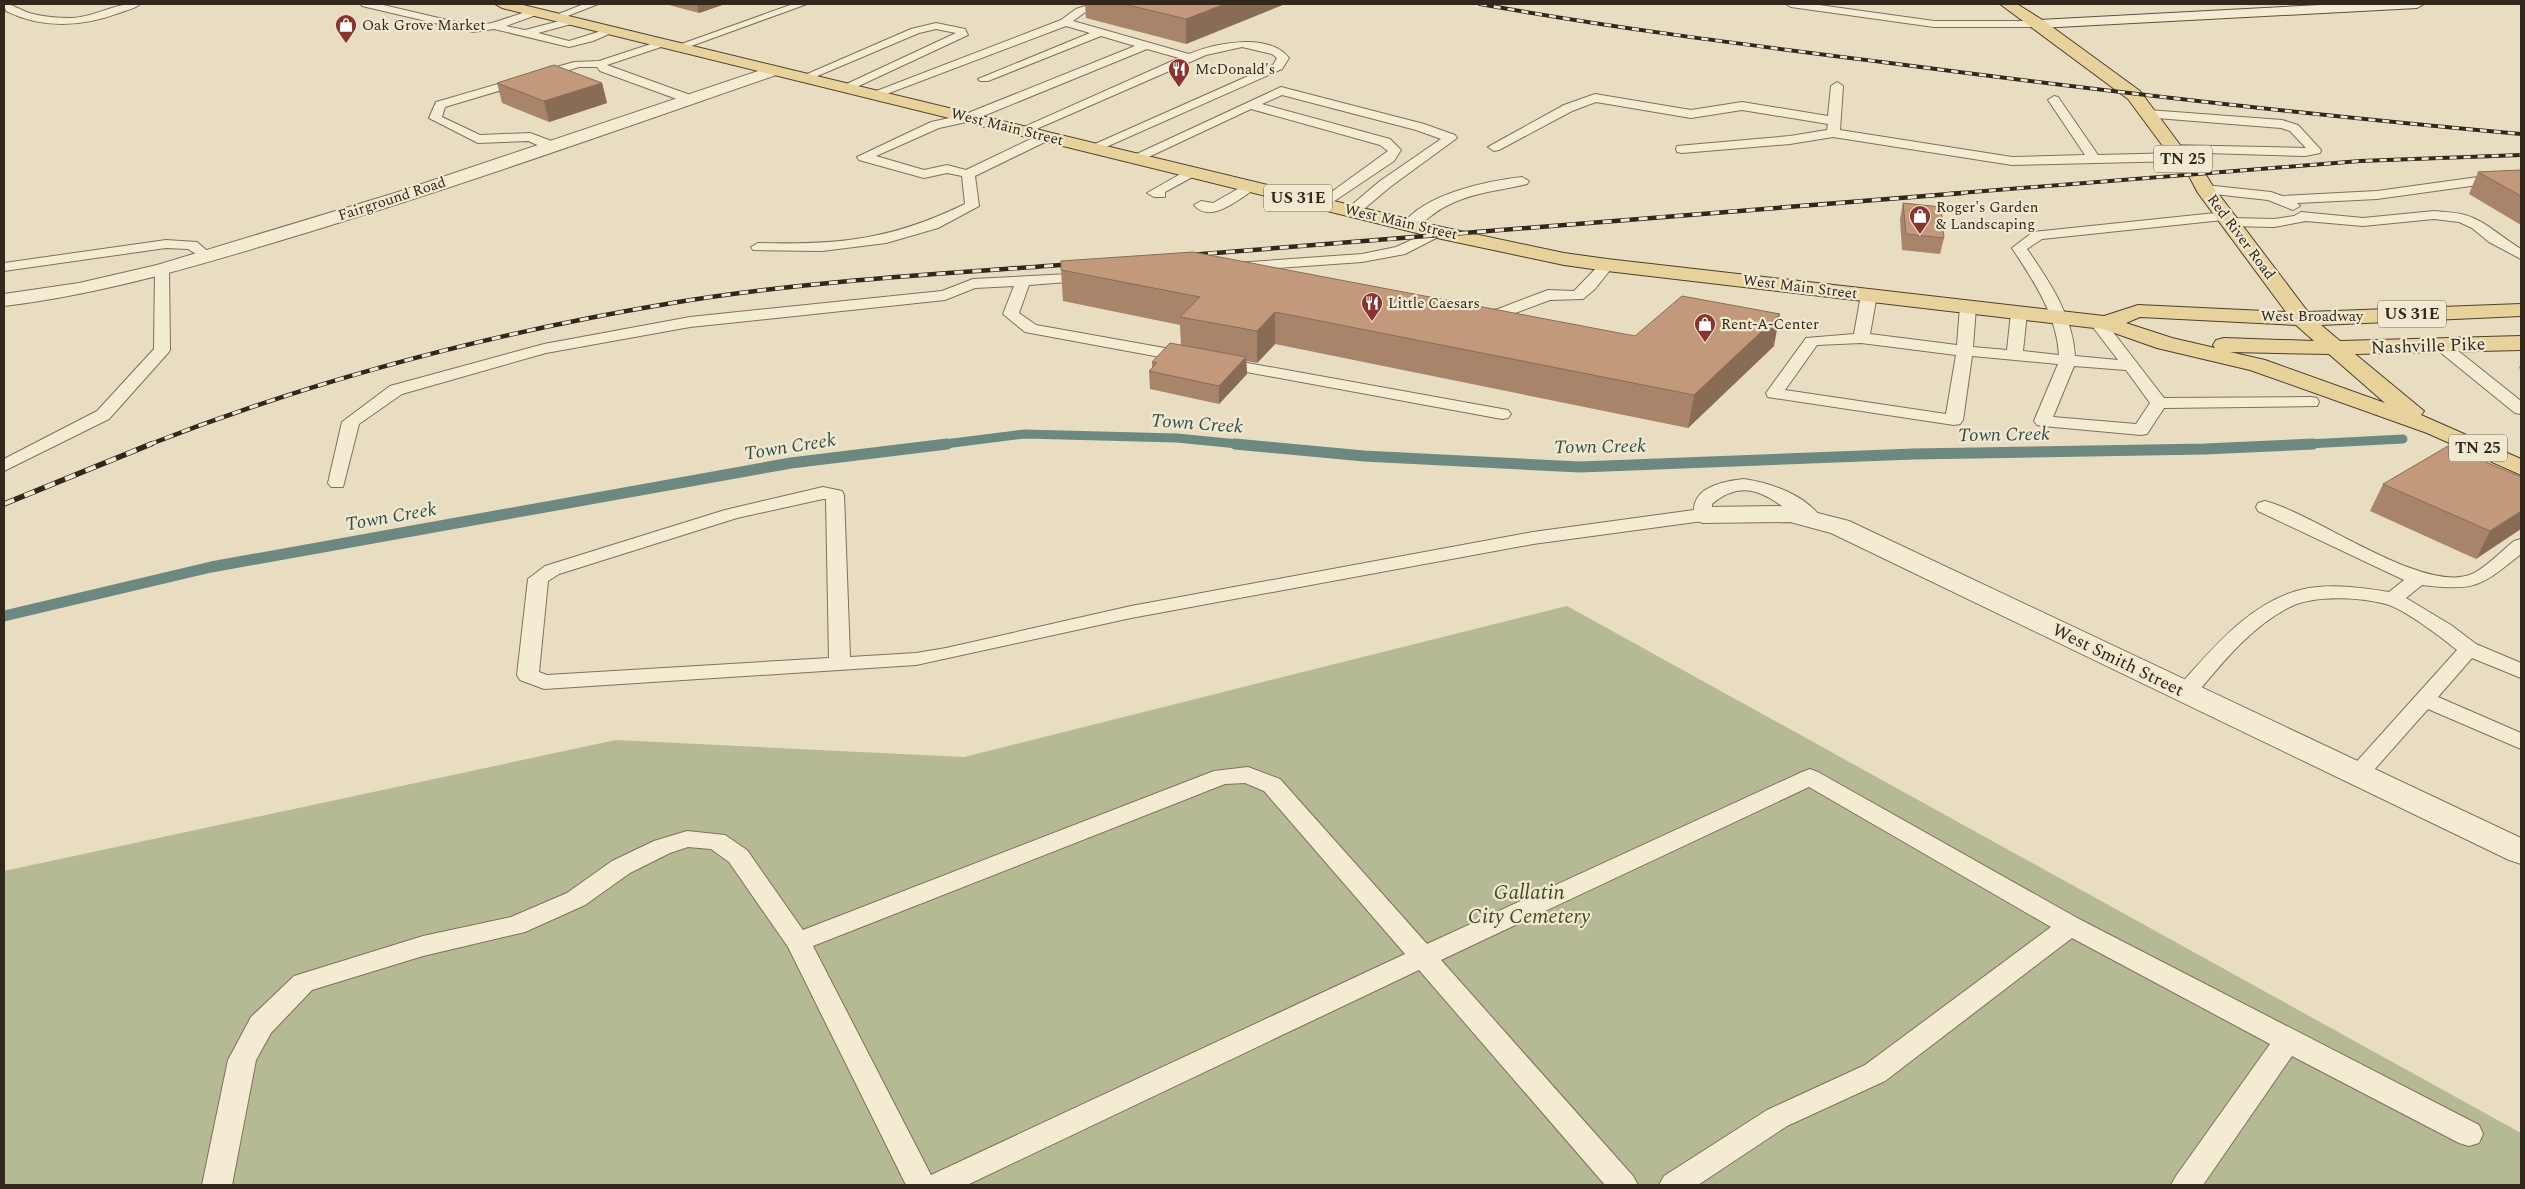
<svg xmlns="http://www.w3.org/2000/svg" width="2525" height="1189" font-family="Spectral,serif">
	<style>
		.cemetery { fill: #b5ba95 }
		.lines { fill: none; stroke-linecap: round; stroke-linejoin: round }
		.stream-far1 { stroke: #6c8881; stroke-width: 9 }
		.stream { stroke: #6c8881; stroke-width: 11 }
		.lane-casing { stroke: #806f5b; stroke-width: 2 }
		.street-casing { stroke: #806f5b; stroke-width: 2 }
		.secondary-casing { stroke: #61503e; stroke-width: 2 }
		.primary-casing { stroke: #4e3e2f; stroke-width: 2 }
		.lane { fill: #f4ebd3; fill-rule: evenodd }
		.street { fill: #f4ebd3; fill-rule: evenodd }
		.secondary { fill: #f4ebd3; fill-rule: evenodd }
		.primary { fill: #e8d29c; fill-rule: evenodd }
		.rail-far2-casing { stroke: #31271d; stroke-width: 4 }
		.rail-far1-casing { stroke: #31271d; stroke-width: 4.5 }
		.rail-casing { stroke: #31271d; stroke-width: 5.5 }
		.rail-far2 { stroke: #f1e8d0; stroke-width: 2.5; stroke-dasharray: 7; stroke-linecap: butt }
		.rail-far1 { stroke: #f1e8d0; stroke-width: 3; stroke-dasharray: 9; stroke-linecap: butt }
		.rail { stroke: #f1e8d0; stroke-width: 4; stroke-dasharray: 11; stroke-linecap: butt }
		.wall { fill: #a7846a }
		.shaded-wall { fill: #886c56 }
		.building { fill: #c29a7b; stroke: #886c56 }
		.labels { text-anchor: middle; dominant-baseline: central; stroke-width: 4.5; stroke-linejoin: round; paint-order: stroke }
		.far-poi-label { font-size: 15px; fill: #31271d; stroke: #f1e8d0; text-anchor: start }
		.far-street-label { font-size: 15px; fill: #31271d; stroke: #f1e8d0 }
		.shield { fill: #f1e8d0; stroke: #6b6153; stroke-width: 1 }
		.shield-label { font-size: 16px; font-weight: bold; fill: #31271d }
		.street-label { font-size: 18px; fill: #31271d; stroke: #f1e8d0 }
		.water-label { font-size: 19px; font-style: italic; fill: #2e4f4e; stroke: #f1e8d0 }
		.near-park-label { font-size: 21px; font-style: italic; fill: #414b26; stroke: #f1e8d0 }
	</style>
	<rect width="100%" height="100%" fill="#e8ddc1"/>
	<!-- cemetery -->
	<polygon class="cemetery" points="1567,606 2521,1133 2521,1185 4,1185 4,871 616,740 964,757"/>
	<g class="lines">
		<!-- stream-far1 -->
		<g class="stream-far1">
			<polyline points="937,445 1024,434 1177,438 1248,445"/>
			<polyline points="2288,445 2403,439"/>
		</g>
		<!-- stream -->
		<g class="stream">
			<polyline points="1235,444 1364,456 1580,467 1914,454 2205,449 2313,444"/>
			<polyline points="4,616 211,567 791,463 947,444"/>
		</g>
		<!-- lane casing -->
		<g class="lane-casing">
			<g id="lane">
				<path d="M4,4C13,4 20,10 29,13C43,17 58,18 72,18C96,17 116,2 140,4C135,9 126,10 119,13C81,27 43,29 6,11Z"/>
				<polygon points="361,4 379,4 473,26 492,23 535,9 540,12 539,14 506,26 525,30 571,18 576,21 575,23 538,33 569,41 611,28 616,31 593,41 569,47 494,29 473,32 362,6"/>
				<polygon points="584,4 598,4 560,19 556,20 551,17"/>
				<polygon points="793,4 807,4 683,49 675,49 673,47"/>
				<path d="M1091,4H1105L1084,13L1073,21L1189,54C1215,43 1269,32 1289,58L1282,69L1097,151L1092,152L1086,148L1273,65L1277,58L1272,54L1242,47L1206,55L1025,134H1017L1015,131L1179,58L1147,49L971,121L939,128L876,156L924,170L947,165L966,170L1041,134H1049L1051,137L1049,140L975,176L979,206L938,228L886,243L822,251L753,250L751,247L758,243C839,245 891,240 965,204L962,176L947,173L924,178L859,160L857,157L931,122L963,115L1135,46L1101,36L988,81H980L978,79L1090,33L1066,26L876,98H868L866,95L1061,20L1076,9Z"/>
				<polygon points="1786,4 1812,4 1934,21 2039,21 2044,24 2039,27 1934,27 1791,7"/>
				<polygon points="936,23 965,29 968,35 848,91 840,91 838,88 956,33 936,29 919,33 808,80 800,80 798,78 911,29"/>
				<polygon points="663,40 669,43 667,45 607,65 693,96 695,99 693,102 685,102 600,71 597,67 579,67 445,107 442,117 480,135 530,133 557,143 558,146 557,149 547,149 528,141 478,143 429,118 436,102 574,62 599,61"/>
				<polygon points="1837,82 1843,86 1840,130 2012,157 2085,155 2048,100 2054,96 2058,97 2098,155 2180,153 2187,157 2180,161 2012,165 1833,137 1790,144 1682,153 1677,152 1676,149 1677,146 1790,136 1827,130 1828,124 1742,110 1691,118 1596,102 1572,111 1499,150 1494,151 1488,147 1564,105 1595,94 1691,110 1742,102 1828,116 1831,86"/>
				<polygon points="1281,87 1424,124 1455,135 1457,138 1390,187 1358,214 1353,215 1346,211 1348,208 1380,181 1441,139 1416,130 1282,95 1262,104 1390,139 1401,150 1394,161 1324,208 1319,207 1317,204 1319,201 1388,151 1380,145 1251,109 1140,161 1130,161 1128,158"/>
				<polygon points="2148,110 2282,120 2298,125 2321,150 2320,153 2305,156 2174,152 2168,148 2169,145 2306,148 2290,131 2281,128 2144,117 2142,114"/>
				<polygon points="1191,168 1198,172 1196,175 1165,192 1165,197 1154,197 1147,193"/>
				<path d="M1522,177L1529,181L1527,184C1495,192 1470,192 1441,209C1430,215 1417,231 1404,228L1402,225C1424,194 1486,181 1522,177Z"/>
				<polygon points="2478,177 2521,179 2521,187 2478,185 2377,199 2297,203 2300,206 2293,210 2268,200 2205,193 2198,189 2205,185 2271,192 2282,196 2377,191"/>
				<path d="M1250,182L1255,183L1257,186L1255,189C1240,198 1210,225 1194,205L1201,201L1213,203Z"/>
				<path d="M2434,211C2444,212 2455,212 2465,215C2484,220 2504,239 2521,249V259L2489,242L2472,228L2459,222L2434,219L2363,226L2306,221L2274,227L2229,226L2224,225L2223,220L2042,239L2027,249C2049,281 2073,316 2075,356L2118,360L2089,322L2097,317L2103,319L2164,398L2311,397L2317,398L2319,402L2317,406L2164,408L2147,434L2141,435L2043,426L2037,425L2034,421L2058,364L1972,356L1963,420L1960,424L1954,425L1774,398L1768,397L1766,393L1806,338L1854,334L1861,295L1869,290L1877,295L1870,334L1957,345L1960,307L1968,302L1976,307L1973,347L2007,350L2011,313L2019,308L2027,313L2023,351L2059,355C2057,315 2033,280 2012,248L2033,232L2225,212L2230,213L2231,218L2274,219L2294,216L2301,212L2363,218ZM1861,343L1956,355L1946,414L1785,390L1817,345ZM2074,366L2126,370L2150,403L2136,424L2053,417Z"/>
				<polygon points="1437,228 1444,232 1442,235 1405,254 1362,262 1235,271 1228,267 1235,263 1362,254 1396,247"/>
				<polygon points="166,240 197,242 213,256 206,260 188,249 166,248 4,271 4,263"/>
				<polygon points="1607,261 1614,265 1595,289 1583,299 1550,300 1507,316 1479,322 1471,317 1473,314 1498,309 1548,290 1574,291 1602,262"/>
				<polygon points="162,266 169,270 170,350 168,353 109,419 4,471 4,459 97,411 154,349 155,270"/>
				<polygon points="1089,273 1096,277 1094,280 1029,285 1019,313 1036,325 1187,352 1195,357 1193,360 1187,362 1025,332 1003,314 1014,286 975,288 945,300 690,327 546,353 402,394 359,424 343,487 331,487 328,483 342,422 390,386 544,344 690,317 942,291 973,279"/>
				<polygon points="2441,340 2447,342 2521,401 2521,414 2515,413 2435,348 2433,345"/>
				<polygon points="1220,358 1502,409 1508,410 1511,414 1508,418 1502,419 1214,366 1212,363"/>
				<path d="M1744,479C1771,483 1806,495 1822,519L1820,523C1791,530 1761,462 1712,504V515L1710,519L1703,521L1533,544L1131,618L916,665L544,689L520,680L517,675L528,579L545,566L725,510L823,487L842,491L844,495L850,657L916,653L946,648L1131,606L1533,532L1694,510C1694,487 1724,481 1744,479ZM823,499H826L829,658L547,675L539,672L548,581L559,574L737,518Z"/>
				<path d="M2265,501C2316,514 2424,595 2472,574C2487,567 2501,551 2514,541L2521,539V554C2480,587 2476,591 2422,585L2406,598L2451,625L2476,644L2521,663V678L2472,658L2438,697L2521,733V749L2428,709L2366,779L2358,782L2350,779L2347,774L2350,769L2457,650C2441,637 2404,609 2386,604C2360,597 2316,595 2292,606C2252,625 2221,664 2194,697L2186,699L2178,697L2175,692L2178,687C2214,647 2253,598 2309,588C2336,584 2363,588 2389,592L2404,580L2258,511L2256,507L2258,503Z"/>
				<path d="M1248,767L1280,779L1427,944L1802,772L1810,769L1818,772L2079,919L2479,1125L2483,1134L2479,1143L2469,1146L2459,1143L2292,1056L2203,1185H2171L2176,1176L2270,1044L2072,938L1885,1081L1787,1126L1698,1185H1659L1664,1176L1767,1110L1865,1065L2051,927L1809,787L1441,960L1633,1176L1638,1185H1605L1419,970L967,1185H906L788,947L729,862L711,849L688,847L670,853L630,873L585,905L525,932L423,956L312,990L271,1033L256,1060L232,1185H202L228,1060L251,1017L294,976L423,936L511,917L567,893L612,861L654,841L687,831L725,835L747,850L803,930L1214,771ZM1245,783L1264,791L1405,954L931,1175L813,946L1225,784Z"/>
			</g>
		</g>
		<!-- street casing -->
		<g class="street-casing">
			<g id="street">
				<path d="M773,66L781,71L779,74C623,128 469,183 312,231C210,262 110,293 4,306V294L79,283L157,265L395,193Z"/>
				<polygon points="1790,506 1849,521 2521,838 2521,864 2509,860 1831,533 1790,522 1703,523 1694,520 1690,515 1694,510 1703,507"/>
			</g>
		</g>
		<!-- secondary casing -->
		<g class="secondary-casing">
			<polygon id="secondary" points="2339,4 2424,4 2417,8 2039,28 2032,24 2039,20"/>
		</g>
		<!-- primary casing -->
		<g class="primary-casing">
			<path id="primary" d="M495,4H519L1437,226L1564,253L1607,259L2104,316L2138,305L2286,312L2198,193L2189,176L2174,161L2128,99L2000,4H2017L2044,21L2140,91L2186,153L2203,170L2214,188L2308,312L2521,304V316L2321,325L2340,341L2521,336V350L2355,354L2424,411L2421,415L2521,459V475L2427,433L2250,370L2157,348L2103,329L1607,271L1564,265L1437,238L502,8ZM2140,317L2296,325L2314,341L2224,338L2216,340L2213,345L2215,348L2172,338L2126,323ZM2230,352L2329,354L2385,403L2265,360Z"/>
		</g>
		<!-- lane -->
		<use href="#lane" class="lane"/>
		<!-- street -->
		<use href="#street" class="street"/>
		<!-- secondary -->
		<use href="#secondary" class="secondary"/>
		<!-- primary -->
		<use href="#primary" class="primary"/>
		<!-- rail-far2 casing -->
		<g class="rail-far2-casing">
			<g id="rail-far2">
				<path d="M1480,4C1613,28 1748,45 1882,62C2094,90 2307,115 2521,134"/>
				<polyline points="1947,194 2360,161 2521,155"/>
			</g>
		</g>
		<!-- rail-far1 casing -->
		<g class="rail-far1-casing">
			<g id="rail-far1">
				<polyline points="1190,255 1963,193"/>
				<path d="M148,445C316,379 493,333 672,303C805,281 940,274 1075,264"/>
			</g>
		</g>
		<!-- rail casing -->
		<g class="rail-casing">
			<polyline id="rail" points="4,504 151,444"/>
		</g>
		<!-- rail-far2 -->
		<use href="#rail-far2" class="rail-far2"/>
		<!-- rail-far1 -->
		<use href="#rail-far1" class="rail-far1"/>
		<!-- rail -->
		<use href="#rail" class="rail"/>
	</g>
	<!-- wall -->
	<g class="wall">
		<polygon points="665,4 725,4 699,13"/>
		<polygon points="1085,4 1285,4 1186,44 1086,18"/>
		<polygon points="497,83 602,83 607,103 549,122 502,103"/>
		<polygon points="2521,170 2521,225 2469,194 2478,172"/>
		<polygon points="1903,203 1944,238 1940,254 1902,250 1900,219"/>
		<polygon points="1061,270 1635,336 1774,346 1688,428 1275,344 1257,363 1246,361 1247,374 1219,404 1150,389 1149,371 1152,368 1152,362 1181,345 1180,325 1063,301"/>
		<polygon points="2521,363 2521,370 2519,368"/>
		<polygon points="2521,477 2476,559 2370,511 2383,484"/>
	</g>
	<!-- shaded-wall -->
	<g class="shaded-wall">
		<polygon points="697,4 725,4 699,13"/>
		<polygon points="1225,4 1285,4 1186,44 1186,19"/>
		<polygon points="602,83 607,103 549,122 544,101"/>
		<polygon points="1275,312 1275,344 1257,363 1257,331"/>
		<polygon points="1780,314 1774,346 1688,428 1694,395"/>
		<polygon points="1246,357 1247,374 1219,404 1219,386"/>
		<polygon points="2521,511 2521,529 2476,559 2490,531"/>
	</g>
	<!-- building -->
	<g class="building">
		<polygon points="1124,4 1225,4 1186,19"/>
		<polygon points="554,65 602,83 544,101 497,83"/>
		<polygon points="2521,170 2521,196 2478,172"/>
		<polygon points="1903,203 1941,207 1944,238 1906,234"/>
		<polygon points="1193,252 1635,336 1682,296 1780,314 1694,395 1275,312 1257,331 1180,317 1200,297 1061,270 1061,261"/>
		<polygon points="1170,343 1246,357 1219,386 1149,371 1157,363 1152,362"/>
		<polygon points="2448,446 2521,477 2521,511 2490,531 2383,484"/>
	</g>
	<!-- icons -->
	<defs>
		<g id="shop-pin" transform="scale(1.125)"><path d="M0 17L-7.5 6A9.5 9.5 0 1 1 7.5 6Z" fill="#883231" stroke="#f1e8d0"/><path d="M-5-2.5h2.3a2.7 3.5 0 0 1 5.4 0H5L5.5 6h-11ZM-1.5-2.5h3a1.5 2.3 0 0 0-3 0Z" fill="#fff"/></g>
		<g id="restaurant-pin" transform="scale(1.125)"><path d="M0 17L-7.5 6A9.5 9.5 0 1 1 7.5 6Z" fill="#883231" stroke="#f1e8d0"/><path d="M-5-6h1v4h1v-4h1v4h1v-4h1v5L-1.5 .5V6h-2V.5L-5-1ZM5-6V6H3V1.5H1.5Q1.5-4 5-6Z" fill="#fff"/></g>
	</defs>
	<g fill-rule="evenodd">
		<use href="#shop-pin" x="346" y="25"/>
		<use href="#restaurant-pin" x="1179" y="69"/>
		<use href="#shop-pin" x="1920" y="216"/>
		<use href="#restaurant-pin" x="1372" y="303"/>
		<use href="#shop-pin" x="1705" y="324"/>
	</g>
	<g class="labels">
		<!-- far-poi labels -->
		<g class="far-poi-label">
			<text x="362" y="25">Oak Grove Market</text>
			<text x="1195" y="69">McDonald's</text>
			<text x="1936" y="207">Roger's Garden<tspan x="1936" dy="17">&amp; Landscaping</tspan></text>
			<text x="1388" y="303">Little Caesars</text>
			<text x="1721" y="324">Rent-A-Center</text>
		</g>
		<!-- far-street labels -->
		<g class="far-street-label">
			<text transform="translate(1007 127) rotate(14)">West Main Street</text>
			<text transform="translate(392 199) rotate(-18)">Fairground Road</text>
			<text transform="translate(1401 222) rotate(13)">West Main Street</text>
			<text transform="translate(2241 237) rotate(53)">Red River Road</text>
			<text transform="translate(1800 287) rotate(7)">West Main Street</text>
			<text x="2312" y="316">West Broadway</text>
		</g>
		<!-- shield labels -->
		<g class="shield">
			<rect x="2154" y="145.5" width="58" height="27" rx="4"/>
			<rect x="1264" y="184.5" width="68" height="27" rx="4"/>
			<rect x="2378" y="300.5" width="68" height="27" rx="4"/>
			<rect x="2449" y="434.5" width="58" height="27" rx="4"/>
		</g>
		<g class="shield-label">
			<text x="2183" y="159">TN 25</text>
			<text x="1298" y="198">US 31E</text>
			<text x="2412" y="314">US 31E</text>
			<text x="2478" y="448">TN 25</text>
		</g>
		<!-- street labels -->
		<g class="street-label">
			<text transform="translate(2428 346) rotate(-2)">Nashville Pike</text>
			<text transform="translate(2118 660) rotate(26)">West Smith Street</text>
		</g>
		<!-- water labels -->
		<g class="water-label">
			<text transform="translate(1197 424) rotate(4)">Town Creek</text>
			<text transform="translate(2004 435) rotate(-1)">Town Creek</text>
			<text transform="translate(790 447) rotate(-9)">Town Creek</text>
			<text transform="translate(1600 447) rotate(-1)">Town Creek</text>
			<text transform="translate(391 517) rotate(-10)">Town Creek</text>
		</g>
		<!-- near-park labels -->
		<g class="near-park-label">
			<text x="1529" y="893">Gallatin<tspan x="1529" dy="24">City Cemetery</tspan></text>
		</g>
	</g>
	<!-- border -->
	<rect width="2525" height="1189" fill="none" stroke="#31271d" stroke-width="10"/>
</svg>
